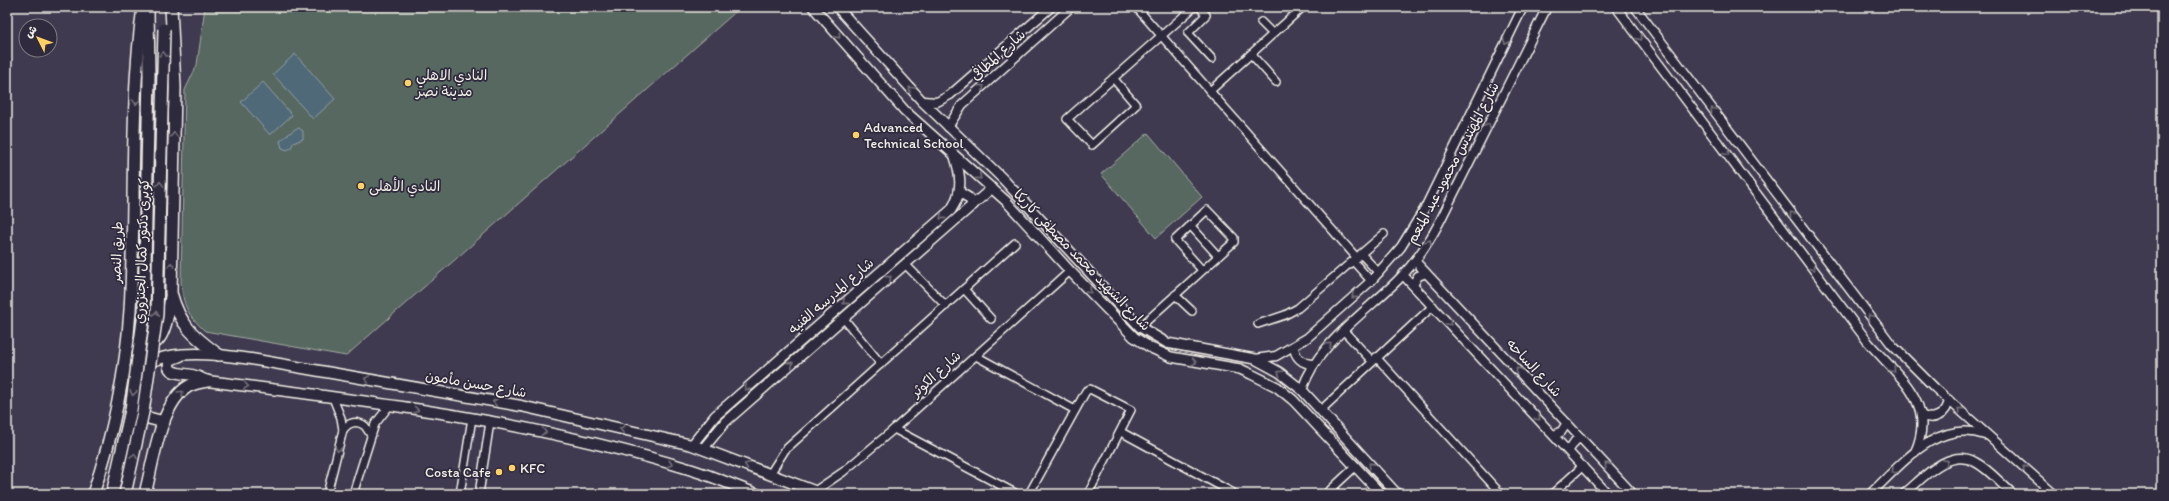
<svg xmlns="http://www.w3.org/2000/svg" width="2169" height="501" font-family="Itim,'Playpen Sans Arabic',sans-serif">
	<style>
		.green { fill: #576861; stroke: #a6aca4 }
		.water { fill: #506979; stroke: #929fa5 }
		.lines { fill: none; stroke-linecap: round; stroke-linejoin: round }
		.minor-casing { stroke: #f4f1e8; stroke-width: 10 }
		.tertiary-casing { stroke: #f4f1e8; stroke-width: 11 }
		.secondary-casing { stroke: #f4f1e8; stroke-width: 12 }
		.primary-casing { stroke: #f4f1e8; stroke-width: 13 }
		.trunk-casing { stroke: #f4f1e8; stroke-width: 14 }
		.minor { stroke: #2f2a3d; stroke-width: 7 }
		.tertiary { stroke: #2f2a3d; stroke-width: 8 }
		.secondary { stroke: #2f2a3d; stroke-width: 9 }
		.primary { stroke: #2f2a3d; stroke-width: 10 }
		.trunk { stroke: #2f2a3d; stroke-width: 11 }
		.trunk-bridge-casing { stroke: #f4f1e8; stroke-width: 14; stroke-linecap: butt }
		.trunk-bridge { stroke: #2f2a3d; stroke-width: 11 }
		.oneway { stroke: #747079 }
		.poi-dot { fill: #ffd166; stroke: #2f2a3d; stroke-width: 1.5 }
		.labels { text-anchor: middle; dominant-baseline: central; stroke-width: 3.5; stroke-linejoin: round; paint-order: stroke }
		.street-label { font-size: 14px; fill: #f4f1e8; stroke: #2f2a3d }
		.poi-label { font-size: 14px; fill: #f4f1e8; stroke: #2f2a3d; text-anchor: start }
	</style>
	<rect width="100%" height="100%" fill="#3f3a50"/>
	<filter id="ink" filterUnits="userSpaceOnUse"><feTurbulence type="fractalNoise" baseFrequency=".025" numOctaves="2"/><feDisplacementMap in="SourceGraphic" scale="8" xChannelSelector="R" yChannelSelector="G"/><feConvolveMatrix kernelMatrix="1 2 1 2 8 2 1 2 1" color-interpolation-filters="sRGB"/></filter>
	<g filter="url(#ink)">
		<!-- green -->
		<g class="green">
			<path d="M205,7H741L346,356L205,331C187,314 183,306 181,281L185,90L197,65Z"/>
			<polygon points="1148,133 1202,197 1156,238 1101,174"/>
		</g>
		<!-- water -->
		<g class="water">
			<polygon points="295,54 335,99 313,119 273,74"/>
			<polygon points="263,82 292,115 270,135 241,102"/>
			<polygon points="299,128 303,131 303,139 293,143 291,148 287,150 282,148 280,141 295,129"/>
		</g>
		<g class="lines">
			<!-- minor casing -->
			<g class="minor-casing">
				<g id="minor">
					<polyline points="1136,7 1357,258"/>
					<polyline points="1200,7 1206,15 1188,33 1212,59"/>
					<polyline points="1261,22 1273,34"/>
					<polyline points="1251,54 1276,82"/>
					<polyline points="1113,78 1136,105 1092,145 1067,119 1194,7"/>
					<polyline points="1210,91 1303,7"/>
					<polyline points="1190,225 1218,256"/>
					<polyline points="1361,254 1379,273"/>
					<polyline points="1353,261 1371,281"/>
					<polyline points="905,264 946,306"/>
					<polyline points="964,289 991,319"/>
					<polyline points="1175,295 1192,311"/>
					<polyline points="844,319 881,364"/>
					<polyline points="1258,324 1285,315 1298,308 1384,234"/>
					<polyline points="1140,327 1234,242 1234,238 1207,210 1175,240 1202,270"/>
					<polyline points="1344,331 1372,361"/>
					<polyline points="976,356 1075,410"/>
					<polyline points="1376,357 1501,494"/>
					<polyline points="1321,410 1433,306"/>
					<polyline points="894,429 1017,494"/>
					<path d="M343,430C349,422 357,420 365,426L371,435"/>
					<polyline points="1121,432 1235,494"/>
					<polyline points="770,474 785,450 1015,243"/>
					<polyline points="815,491 843,472 894,429 1070,271"/>
					<polyline points="327,494 343,430 341,418 333,398"/>
					<polyline points="353,494 375,424 390,405"/>
					<polyline points="460,494 472,418"/>
					<polyline points="479,494 490,422"/>
					<polyline points="1029,494 1086,391 1090,389 1131,410 1088,494"/>
					<polyline points="1326,494 1356,466"/>
					<polyline points="1552,494 1583,466"/>
				</g>
			</g>
			<!-- tertiary casing -->
			<g class="tertiary-casing">
				<g id="tertiary">
					<path d="M1616,7L1868,342C1896,375 1938,402 1915,452"/>
					<polyline points="1635,7 1892,345 1935,388 2054,494"/>
					<polyline points="922,101 937,102 950,95 1051,7"/>
					<polyline points="948,127 962,105 1071,7"/>
					<polyline points="1415,261 1633,494"/>
					<polyline points="1403,275 1608,494"/>
					<polyline points="1413,285 1418,276 1426,273"/>
					<path d="M1294,347C1295,357 1302,364 1313,364"/>
					<polyline points="1255,359 1276,356 1307,338 1371,281 1401,247 1425,208 1523,7"/>
					<path d="M1302,390C1316,345 1365,313 1398,280C1415,263 1428,244 1439,223L1547,7"/>
					<path d="M1921,415C1934,422 1947,414 1949,400"/>
					<polyline points="1554,435 1561,432 1567,423"/>
					<polyline points="1569,450 1575,441 1581,438"/>
					<path d="M1870,494C1901,465 1937,418 1985,435"/>
					<path d="M1904,494C1922,479 1949,447 1975,462C1989,469 2001,484 2013,494"/>
				</g>
			</g>
			<!-- secondary casing -->
			<g class="secondary-casing">
				<g id="secondary">
					<polyline points="813,7 905,111 1006,201 1070,271 1134,337 1151,348 1171,357 1240,369 1251,374 1277,387 1293,400 1381,494"/>
					<polyline points="837,7 922,101 1003,179 1140,327 1167,343 1255,359 1279,372 1302,390 1397,494"/>
					<polyline points="959,192 969,198 973,205"/>
					<path d="M692,445L715,416L951,210C963,192 961,176 955,157"/>
					<polyline points="703,449 725,422 992,188"/>
				</g>
			</g>
			<!-- primary casing -->
			<g class="primary-casing">
				<g id="primary">
					<path d="M180,356L170,360C164,375 183,373 192,375C197,376 202,378 207,381C369,401 533,421 689,469C712,476 735,486 757,494"/>
					<path d="M122,379C160,346 206,353 251,359L521,406L692,445L822,494"/>
				</g>
			</g>
			<!-- trunk casing -->
			<g class="trunk-casing">
				<g id="trunk">
					<path d="M171,7L175,87L171,293C180,325 193,336 219,355"/>
					<polyline points="144,313 149,75 148,11"/>
					<path d="M131,343C164,357 167,320 171,297"/>
					<polyline points="133,414 164,422"/>
					<path d="M93,494C113,435 126,372 130,310C136,209 129,107 143,7"/>
					<path d="M145,494C153,464 160,402 189,386C195,383 201,382 207,381"/>
				</g>
			</g>
			<!-- minor -->
			<use href="#minor" class="minor"/>
			<!-- tertiary -->
			<use href="#tertiary" class="tertiary"/>
			<!-- secondary -->
			<use href="#secondary" class="secondary"/>
			<!-- primary -->
			<use href="#primary" class="primary"/>
			<!-- trunk -->
			<use href="#trunk" class="trunk"/>
			<!-- trunk-bridge casing -->
			<g class="trunk-bridge-casing">
				<g id="trunk-bridge">
					<polyline points="112,494 131,410 144,313"/>
					<polyline points="125,494 143,412 157,314 164,29"/>
				</g>
			</g>
			<!-- trunk-bridge -->
			<use href="#trunk-bridge" class="trunk-bridge"/>
		</g>
		<!-- one-way arrows -->
		<defs><path id="oneway-chevron" d="M-2-3.5L2.5 0L-2 3.5" fill="none" stroke-width="1.6" stroke-linecap="round" stroke-linejoin="round"/></defs>
		<g class="oneway">
			<use href="#oneway-chevron" transform="translate(838 36) rotate(49)"/>
			<use href="#oneway-chevron" transform="translate(1640 38) rotate(53)"/>
			<use href="#oneway-chevron" transform="translate(1506 42) rotate(116)"/>
			<use href="#oneway-chevron" transform="translate(163 54) rotate(-88)"/>
			<use href="#oneway-chevron" transform="translate(982 87) rotate(-42)"/>
			<use href="#oneway-chevron" transform="translate(911 89) rotate(-133)"/>
			<use href="#oneway-chevron" transform="translate(136 102) rotate(92)"/>
			<use href="#oneway-chevron" transform="translate(1713 110) rotate(-127)"/>
			<use href="#oneway-chevron" transform="translate(1488 126) rotate(-63)"/>
			<use href="#oneway-chevron" transform="translate(174 135) rotate(-89)"/>
			<use href="#oneway-chevron" transform="translate(1727 153) rotate(53)"/>
			<use href="#oneway-chevron" transform="translate(979 177) rotate(40)"/>
			<use href="#oneway-chevron" transform="translate(160 184) rotate(-89)"/>
			<use href="#oneway-chevron" transform="translate(1792 214) rotate(-127)"/>
			<use href="#oneway-chevron" transform="translate(942 217) rotate(139)"/>
			<use href="#oneway-chevron" transform="translate(1429 242) rotate(-58)"/>
			<use href="#oneway-chevron" transform="translate(171 265) rotate(-89)"/>
			<use href="#oneway-chevron" transform="translate(1813 268) rotate(53)"/>
			<use href="#oneway-chevron" transform="translate(889 278) rotate(-42)"/>
			<use href="#oneway-chevron" transform="translate(1089 291) rotate(46)"/>
			<use href="#oneway-chevron" transform="translate(1354 296) rotate(138)"/>
			<use href="#oneway-chevron" transform="translate(845 302) rotate(139)"/>
			<use href="#oneway-chevron" transform="translate(156 314) rotate(-86)"/>
			<use href="#oneway-chevron" transform="translate(1870 317) rotate(-127)"/>
			<use href="#oneway-chevron" transform="translate(1449 323) rotate(47)"/>
			<use href="#oneway-chevron" transform="translate(1329 345) rotate(-44)"/>
			<use href="#oneway-chevron" transform="translate(1194 362) rotate(10)"/>
			<use href="#oneway-chevron" transform="translate(791 364) rotate(-41)"/>
			<use href="#oneway-chevron" transform="translate(1518 370) rotate(-133)"/>
			<use href="#oneway-chevron" transform="translate(1893 370) rotate(47)"/>
			<use href="#oneway-chevron" transform="translate(1280 373) rotate(-146)"/>
			<use href="#oneway-chevron" transform="translate(367 379) rotate(-170)"/>
			<use href="#oneway-chevron" transform="translate(246 386) rotate(8)"/>
			<use href="#oneway-chevron" transform="translate(747 388) rotate(139)"/>
			<use href="#oneway-chevron" transform="translate(133 393) rotate(99)"/>
			<use href="#oneway-chevron" transform="translate(181 393) rotate(-45)"/>
			<use href="#oneway-chevron" transform="translate(495 402) rotate(-170)"/>
			<use href="#oneway-chevron" transform="translate(416 410) rotate(9)"/>
			<use href="#oneway-chevron" transform="translate(1960 410) rotate(-138)"/>
			<use href="#oneway-chevron" transform="translate(1538 418) rotate(47)"/>
			<use href="#oneway-chevron" transform="translate(622 429) rotate(-167)"/>
			<use href="#oneway-chevron" transform="translate(544 432) rotate(12)"/>
			<use href="#oneway-chevron" transform="translate(338 449) rotate(104)"/>
			<use href="#oneway-chevron" transform="translate(134 456) rotate(-77)"/>
			<use href="#oneway-chevron" transform="translate(1946 462) rotate(-26)"/>
			<use href="#oneway-chevron" transform="translate(670 464) rotate(16)"/>
			<use href="#oneway-chevron" transform="translate(747 465) rotate(-159)"/>
			<use href="#oneway-chevron" transform="translate(1371 465) rotate(-132)"/>
			<use href="#oneway-chevron" transform="translate(1607 465) rotate(-132)"/>
			<use href="#oneway-chevron" transform="translate(2025 468) rotate(-139)"/>
			<use href="#oneway-chevron" transform="translate(1894 471) rotate(137)"/>
		</g>
	</g>
	<!-- markers -->
	<g class="poi-dot">
		<circle cx="408" cy="83" r="4"/>
		<circle cx="856" cy="135" r="4"/>
		<circle cx="361" cy="186" r="4"/>
		<circle cx="512" cy="468" r="4"/>
		<circle cx="499" cy="472" r="4"/>
	</g>
	<g class="labels">
		<!-- street labels -->
		<g class="street-label">
			<text transform="translate(998 55) rotate(-42)">شارع المطافي</text>
			<text transform="translate(1453 163) rotate(-62)">شارع المهندس محمود عبد المنعم</text>
			<text transform="translate(142 251) rotate(-88)">كوبرى دكتور كمال الجنزوري</text>
			<text transform="translate(117 252) rotate(-88)">طريق النصر</text>
			<text transform="translate(1082 260) rotate(46)">شارع الشهيد محمد مصطفى كاريكا</text>
			<text transform="translate(831 296) rotate(-41)">شارع المدرسه الفنيه</text>
			<text transform="translate(1534 368) rotate(47)">شارع الساحه</text>
			<text transform="translate(936 374) rotate(-42)">شارع الكوثر</text>
			<text transform="translate(476 384) rotate(10)">شارع حسن مأمون</text>
		</g>
		<!-- poi labels -->
		<g class="poi-label">
			<text x="416" y="75">النادي الاهلي<tspan x="416" dy="16">مدينة نصر</tspan></text>
			<text x="864" y="127">Advanced<tspan x="864" dy="16">Technical School</tspan></text>
			<text x="369" y="186">النادي الأهلى</text>
			<text x="520" y="468">KFC</text>
			<text x="491" y="472" text-anchor="end">Costa Cafe</text>
		</g>
	</g>
	<!-- margin -->
	<rect width="2169" height="501" fill="none" stroke="#2f2a3d" stroke-width="24"/>
	<rect x="12" y="12" width="2145" height="477" fill="none" stroke="#f4f1e8" stroke-width="1.5" filter="url(#ink)"/>
	<!-- north arrow -->
	<g transform="translate(38 38) rotate(312)"><circle r="19" fill="#2f2a3d" stroke="#7e7a81"/>
	<path d="M0-3L7 15L0 10L-7 15Z" fill="#ffd166"/>
	<text y="-6" font-size="11" font-weight="bold" text-anchor="middle" fill="#f4f1e8">ش</text>
	</g>
</svg>
